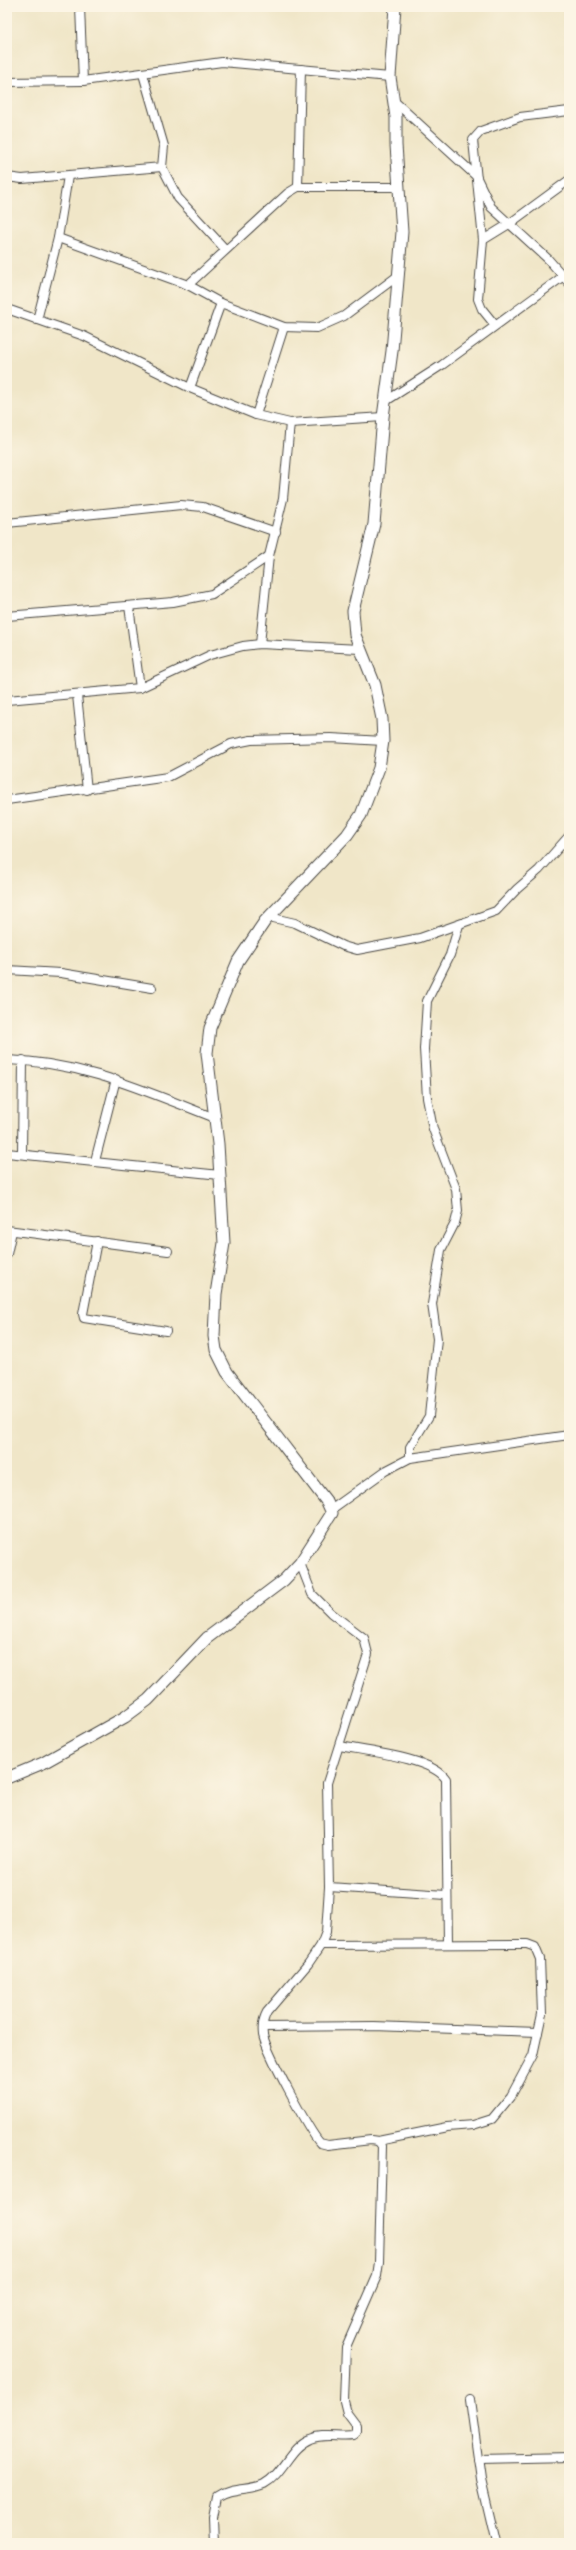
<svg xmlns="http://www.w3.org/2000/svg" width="576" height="2550" font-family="Kalam,sans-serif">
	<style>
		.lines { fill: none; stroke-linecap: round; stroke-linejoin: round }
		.minor-casing { stroke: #494743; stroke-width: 10 }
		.tertiary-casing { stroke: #494743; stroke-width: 13 }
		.minor { stroke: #fff; stroke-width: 8 }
		.tertiary { stroke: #fff; stroke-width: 11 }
	</style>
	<rect width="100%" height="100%" fill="#fcf5e5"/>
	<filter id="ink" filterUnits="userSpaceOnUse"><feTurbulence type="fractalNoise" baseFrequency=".025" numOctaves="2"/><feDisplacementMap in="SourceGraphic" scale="8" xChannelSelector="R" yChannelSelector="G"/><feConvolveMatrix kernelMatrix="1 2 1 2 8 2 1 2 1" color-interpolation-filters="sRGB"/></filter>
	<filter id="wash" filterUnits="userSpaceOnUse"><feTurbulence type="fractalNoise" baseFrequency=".012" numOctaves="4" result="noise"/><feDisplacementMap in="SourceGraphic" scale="16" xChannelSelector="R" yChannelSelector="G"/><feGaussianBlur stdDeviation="0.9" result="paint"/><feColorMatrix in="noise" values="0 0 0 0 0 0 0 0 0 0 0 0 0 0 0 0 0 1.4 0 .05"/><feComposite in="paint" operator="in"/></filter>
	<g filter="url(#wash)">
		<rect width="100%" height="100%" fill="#f0e6c8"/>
	</g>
	<g filter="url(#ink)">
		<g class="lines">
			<!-- minor casing -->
			<g class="minor-casing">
				<g id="minor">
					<polyline points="80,7 83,81"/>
					<polyline points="7,82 83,81 222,62 390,77"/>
					<polyline points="394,101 476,176 491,207 548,259 569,283"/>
					<polyline points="162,167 178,198 225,249"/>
					<polyline points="7,177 22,179 162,167 164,146 143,74"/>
					<polyline points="298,187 301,69"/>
					<polyline points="58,238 188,285 221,303 284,327 317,328 344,316 399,275"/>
					<polyline points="483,240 509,224 569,180"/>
					<polyline points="188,285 288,193 298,187 399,187"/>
					<polyline points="7,309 84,336 190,388 256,415 290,423 383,417"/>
					<polyline points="37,320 58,238 68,176"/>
					<polyline points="495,325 482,309 478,299 483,240 473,140 481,131 520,117 569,111"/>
					<polyline points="190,388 221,303"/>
					<polyline points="386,401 442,365 569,272"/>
					<polyline points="256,415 284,327"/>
					<polyline points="7,523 181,505 203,507 276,532"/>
					<polyline points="129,606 140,688"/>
					<polyline points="7,616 173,602 212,594 269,556"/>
					<polyline points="260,644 269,556 283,499 290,423"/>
					<polyline points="77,695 87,790"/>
					<polyline points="7,700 140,688 210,655 243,646 260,644 360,649"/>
					<polyline points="7,800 168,777 231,744 251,740 331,738 383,741"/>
					<polyline points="269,917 295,923 343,946 357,950 420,938 496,911 517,889 539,870 569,836"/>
					<polyline points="7,970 61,973 152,988"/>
					<path d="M7,1060C83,1062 145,1091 215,1118"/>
					<polyline points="7,1153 220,1175"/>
					<polyline points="22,1154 23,1060"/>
					<polyline points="95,1161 116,1079"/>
					<polyline points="7,1230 168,1251"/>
					<polyline points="97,1241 83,1314 84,1318 166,1331"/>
					<polyline points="7,1254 12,1231"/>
					<polyline points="410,1458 410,1447 429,1416 437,1339 432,1304 441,1250 455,1223 458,1211 456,1189 433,1129 427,1098 424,1049 427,1001 450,955 459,925"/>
					<polyline points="332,1509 385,1471 410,1458 569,1435"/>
					<path d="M340,1746C365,1751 432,1758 446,1779L448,1944"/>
					<polyline points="329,1887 446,1895"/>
					<polyline points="321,1945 527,1944 535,1947 540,1959 542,2014 533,2055 511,2096 492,2119 473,2125 447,2127 378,2141"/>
					<polyline points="263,2027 374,2026 538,2032"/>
					<polyline points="470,2400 481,2479 496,2543"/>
					<polyline points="478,2459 569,2457"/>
					<path d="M214,2543L213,2518L217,2497C231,2487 249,2491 264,2484C283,2474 290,2447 310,2439C324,2433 339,2438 353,2436L356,2431V2425L347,2413L344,2401L346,2347L377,2276L379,2262L382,2146L378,2141L371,2140L328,2145L320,2143C309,2131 266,2051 263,2035C262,2027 263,2019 267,2012L308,1964L321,1945L326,1932L329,1887L327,1783L368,1654L364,1638L331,1613L312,1594L300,1563"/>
				</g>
			</g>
			<!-- tertiary casing -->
			<g class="tertiary-casing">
				<polyline id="tertiary" points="7,1778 43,1763 125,1717 148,1700 207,1638 284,1580 300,1563 332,1513 327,1502 227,1372 216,1350 214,1336 216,1294 224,1243 218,1144 207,1053 210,1028 238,961 265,921 347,835 361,815 379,768 383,741 382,719 375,685 355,635 353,611 374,524 383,417 392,351 402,232 396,145 396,117 390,77 395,7"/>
			</g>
			<!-- minor -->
			<use href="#minor" class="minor"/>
			<!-- tertiary -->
			<use href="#tertiary" class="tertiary"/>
		</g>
	</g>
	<!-- margin -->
	<rect width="576" height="2550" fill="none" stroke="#fcf5e5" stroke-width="24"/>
</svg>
